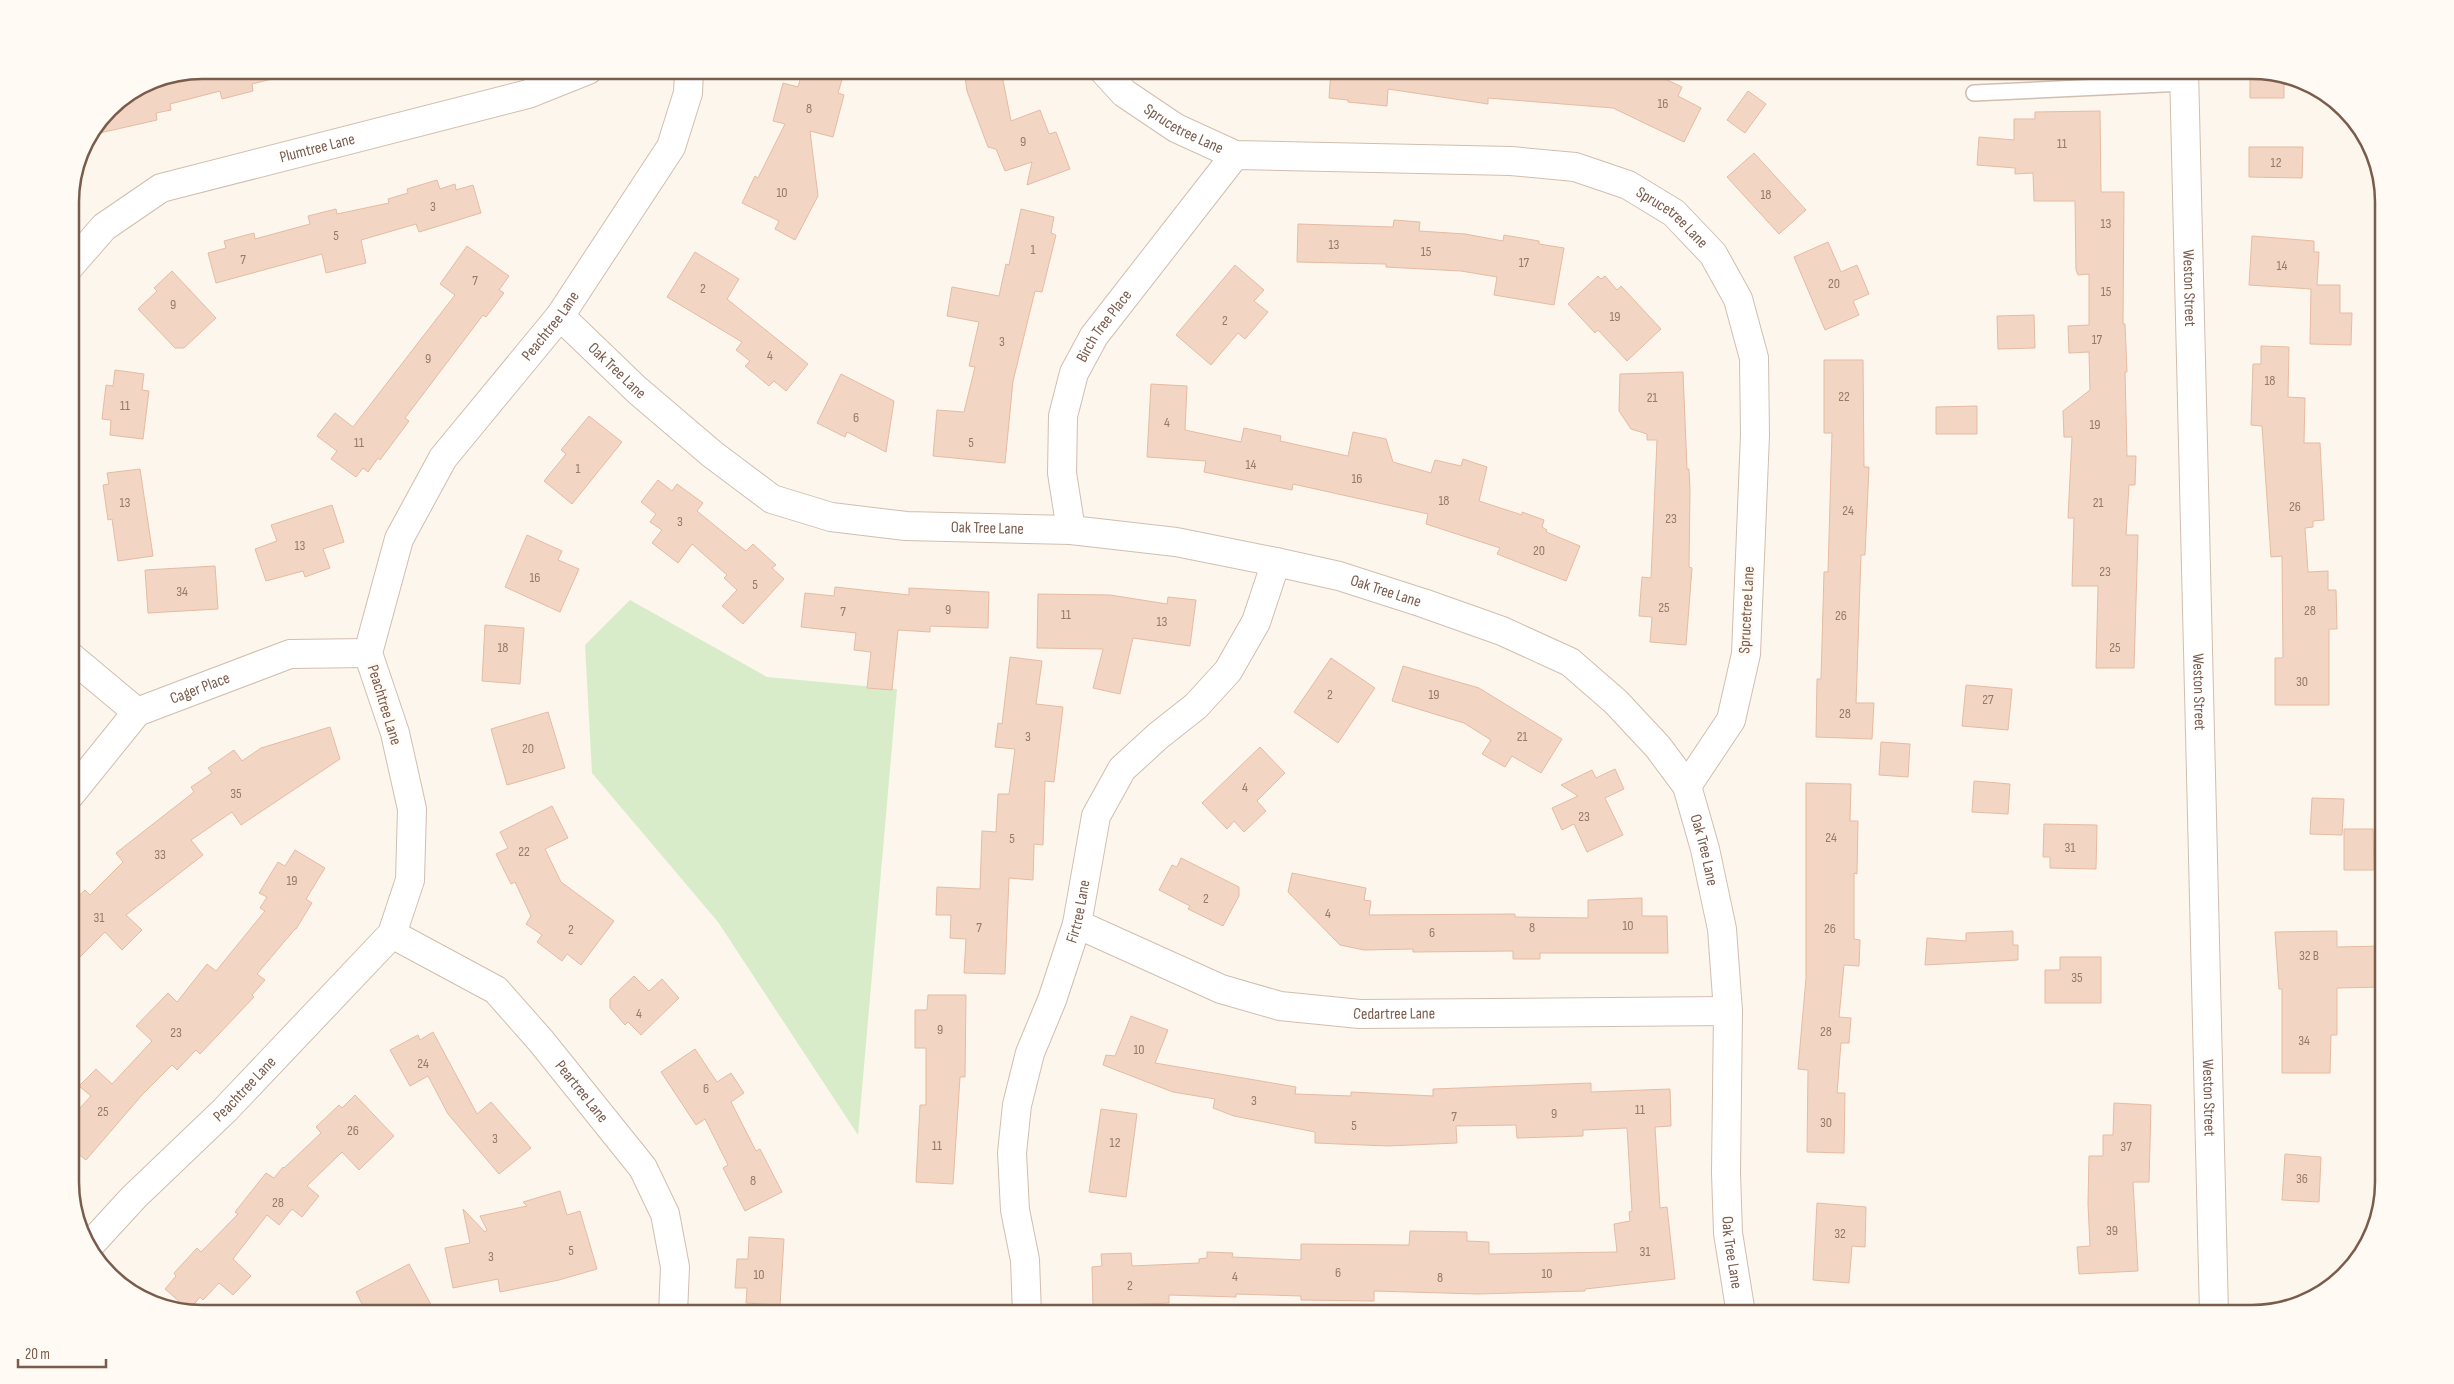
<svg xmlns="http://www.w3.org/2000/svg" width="2454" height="1384" font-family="'Sofia Sans Condensed',sans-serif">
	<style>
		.green { fill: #d8ecc9 }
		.building { fill: #f3d5c3; stroke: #e6bba3 }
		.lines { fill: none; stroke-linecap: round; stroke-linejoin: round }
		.service-casing { stroke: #d1beb0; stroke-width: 18 }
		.minor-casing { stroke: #d1beb0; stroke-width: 30 }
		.service { stroke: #fff; stroke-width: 15 }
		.minor { stroke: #fff; stroke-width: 28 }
		.labels { text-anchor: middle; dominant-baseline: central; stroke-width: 5; stroke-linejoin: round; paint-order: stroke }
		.number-label { font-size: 14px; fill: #987a6a }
		.street-label { font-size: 16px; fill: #7a5c4d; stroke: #fffaf3 }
		.rim { fill: none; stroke: #7a5c4d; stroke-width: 2.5 }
	</style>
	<rect width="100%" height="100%" fill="#fdf6ec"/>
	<!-- green -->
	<polygon class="green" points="630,600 767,677 897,689 858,1135 718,922 592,773 585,645"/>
	<!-- building -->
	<g class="building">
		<polygon points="201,70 271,70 272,79 252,84 253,91 222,99 220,91 170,104 171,110 156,113 157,120 91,135 109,108 151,80"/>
		<polygon points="806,70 820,70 843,76 838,93 844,95 833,137 810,131 818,196 795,240 775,229 779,221 742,203 755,176 758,178 785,124 773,121 783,83 798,87 802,73 805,74"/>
		<polygon points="964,70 1001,70 1011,121 1040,110 1049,134 1056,132 1070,169 1027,185 1032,162 1005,171 996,149 988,147 967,91"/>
		<polygon points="1331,70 1667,70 1663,78 1682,87 1678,96 1701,108 1684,142 1613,108 1488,98 1488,104 1388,89 1387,106 1348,102 1348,100 1329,98"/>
		<polygon points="2250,70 2284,78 2284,98 2250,98"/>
		<polygon points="1748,91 1766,104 1745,133 1727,120"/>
		<polygon points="2100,111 2101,192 2124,192 2123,324 2125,324 2127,372 2125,372 2127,456 2136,456 2135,485 2129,485 2126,535 2138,535 2134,668 2096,668 2098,586 2072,586 2074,518 2068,518 2072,437 2064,437 2063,411 2090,390 2089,352 2069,353 2068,326 2089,325 2089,274 2078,275 2076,270 2075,201 2034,201 2033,173 2015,174 2015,168 1977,165 1979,137 2014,140 2014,119 2035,119 2035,112"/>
		<polygon points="2249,147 2303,147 2302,178 2249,177"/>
		<polygon points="1754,153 1806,210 1779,234 1727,177"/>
		<polygon points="437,180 440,189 455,184 456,190 473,185 481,213 419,232 416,224 361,240 366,263 326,273 322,254 216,283 208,253 226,248 224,241 254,233 255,239 310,224 308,216 336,209 337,214 389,203 388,199 408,193 407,189"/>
		<polygon points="1021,209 1054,217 1051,233 1056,235 1042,292 1035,291 1013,381 1005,463 933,456 937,410 964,412 975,367 969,366 979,322 947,316 952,287 999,296 1006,264 1009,265"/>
		<polygon points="1394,220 1420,222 1419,231 1465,234 1503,241 1504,235 1539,241 1539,244 1564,248 1554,305 1494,295 1497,277 1461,271 1386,267 1386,264 1297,262 1298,224 1393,227"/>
		<polygon points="2252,236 2314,241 2314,252 2319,252 2317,285 2340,285 2340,313 2352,313 2351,345 2310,344 2311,289 2249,285"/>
		<polygon points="1828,242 1841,272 1857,265 1869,294 1853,301 1859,315 1825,330 1794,257"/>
		<polygon points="467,246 509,276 499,290 504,293 486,317 483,315 405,418 409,421 380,460 378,458 368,472 363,468 356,477 331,459 337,451 317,436 335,413 353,427 455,295 440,284"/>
		<polygon points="695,252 739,279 727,299 808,364 786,391 774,381 769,386 745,366 750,361 736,350 742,342 667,297"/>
		<polygon points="1235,265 1264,290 1254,301 1268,312 1245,339 1238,333 1211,365 1176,335"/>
		<polygon points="172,271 216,318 184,348 175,348 138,309 157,291 154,288"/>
		<polygon points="1598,276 1601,279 1605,276 1617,290 1621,286 1661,329 1627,361 1598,330 1595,333 1568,304"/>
		<polygon points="2034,315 2035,348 1998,349 1997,316"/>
		<polygon points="2261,346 2289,347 2288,397 2305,398 2304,443 2320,443 2324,520 2313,521 2313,527 2305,528 2308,572 2328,571 2328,590 2336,590 2337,629 2329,629 2329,705 2275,705 2275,658 2283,658 2282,556 2271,557 2262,426 2251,425 2253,364 2261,364"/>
		<polygon points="1824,360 1863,360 1864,467 1869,467 1865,555 1861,555 1856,703 1874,703 1872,739 1816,737 1817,679 1821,679 1824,572 1828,572 1832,433 1824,433"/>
		<polygon points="115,370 144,374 142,390 149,391 143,439 110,435 111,420 102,419 106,385 113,386"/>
		<polygon points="1683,372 1687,469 1689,469 1690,490 1689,567 1692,568 1686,645 1650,642 1652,617 1639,616 1642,577 1651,578 1657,440 1647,440 1647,434 1631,429 1619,411 1620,374"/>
		<polygon points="841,374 894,401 886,452 847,432 845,437 817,423"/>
		<polygon points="1151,384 1187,386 1185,430 1241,442 1244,428 1281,436 1280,441 1348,456 1353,432 1386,439 1393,462 1431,473 1435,460 1461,466 1463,459 1487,467 1479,501 1522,515 1522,512 1544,520 1542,527 1547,530 1546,532 1580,546 1566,581 1497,554 1500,548 1426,524 1428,514 1293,484 1292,490 1204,472 1206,461 1147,457"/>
		<polygon points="1977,406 1977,434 1936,434 1936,407"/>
		<polygon points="589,416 622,442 572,504 544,481 566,454 561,450"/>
		<polygon points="140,469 153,556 118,561 112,519 108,520 103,485 109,484 107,473"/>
		<polygon points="658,480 672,491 677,484 703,503 697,511 746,551 753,544 776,565 772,568 784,579 743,624 722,606 737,590 724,578 727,575 692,544 678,563 652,543 662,530 650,522 656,514 641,502"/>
		<polygon points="332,505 344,542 323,549 330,568 305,577 303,571 266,581 255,549 277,541 271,525"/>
		<polygon points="527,535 562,551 558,560 579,569 560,612 505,587"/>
		<polygon points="215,566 218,609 148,613 145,570"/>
		<polygon points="835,587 909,595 909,588 989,592 988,628 930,626 930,632 898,630 892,690 867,688 871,652 854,650 856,633 801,627 805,593 834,596"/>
		<polygon points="1038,594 1110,595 1167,604 1168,597 1196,600 1190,646 1133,638 1120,694 1093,688 1103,649 1037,648"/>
		<polygon points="485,625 524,628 520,684 482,681"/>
		<polygon points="1010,657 1042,661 1036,704 1063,707 1054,782 1045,781 1043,845 1034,844 1033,880 1009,878 1005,974 964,973 966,939 950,938 951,915 936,915 937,887 980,889 982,831 996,832 998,794 1009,794 1015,749 995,747 998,723 1002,724"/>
		<polygon points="1331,658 1375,688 1338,743 1294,712"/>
		<polygon points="1403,666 1479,688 1562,739 1541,773 1512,756 1505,767 1482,754 1491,740 1464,723 1392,701"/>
		<polygon points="1966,685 2012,689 2008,730 1962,726"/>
		<polygon points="548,712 565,768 507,785 491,729"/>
		<polygon points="330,727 340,759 241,825 232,812 191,840 203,855 126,915 142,930 122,950 105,932 70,967 70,904 85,890 90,895 123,862 116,853 194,792 191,787 212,773 208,768 234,750 242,761 261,748"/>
		<polygon points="1881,742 1910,744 1908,777 1879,775"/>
		<polygon points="1260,747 1285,773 1257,801 1266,811 1244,832 1234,821 1227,829 1202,803"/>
		<polygon points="1615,769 1624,789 1605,798 1623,835 1587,852 1574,824 1562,830 1552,808 1578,796 1561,785 1592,770 1596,778"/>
		<polygon points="1974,781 2010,784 2008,814 1972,812"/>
		<polygon points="1806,783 1851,784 1850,821 1858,821 1857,874 1854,873 1854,939 1860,940 1859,966 1844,965 1839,1017 1851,1018 1849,1043 1841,1043 1837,1093 1845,1093 1844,1153 1807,1152 1808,1070 1798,1069 1806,978"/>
		<polygon points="2312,798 2344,799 2342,835 2310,834"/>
		<polygon points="552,806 568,838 545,849 561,882 614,921 581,965 567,954 562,961 537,942 542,935 526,924 531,916 515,882 511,884 496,854 508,848 500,832"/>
		<polygon points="2044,824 2097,825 2096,869 2050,868 2050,857 2043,857"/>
		<polygon points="2344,829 2373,829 2374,870 2344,870"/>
		<polygon points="295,850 325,868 306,899 312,903 296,929 295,929 257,974 265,980 252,995 254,997 200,1054 196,1050 177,1070 172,1065 142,1095 86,1160 70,1148 70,1119 91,1096 79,1086 96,1069 112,1084 152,1041 136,1026 168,993 177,1002 207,964 216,971 265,911 260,908 267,897 259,893 278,862 285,866"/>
		<polygon points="1181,858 1239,887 1239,896 1223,926 1188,909 1190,906 1159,890 1172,865 1177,867"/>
		<polygon points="1292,873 1366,888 1364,900 1371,901 1369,915 1515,914 1515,917 1588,918 1588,900 1642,898 1642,916 1667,916 1668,953 1540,953 1540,959 1513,959 1513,951 1413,952 1413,949 1364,950 1340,945 1288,892"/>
		<polygon points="2013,931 2013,945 2018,945 2018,960 1925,965 1927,938 1966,941 1966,933"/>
		<polygon points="2337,931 2337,947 2384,946 2384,987 2337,988 2337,1035 2331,1035 2330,1073 2282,1073 2282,989 2279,989 2275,932"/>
		<polygon points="2060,957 2101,957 2101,1003 2045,1003 2045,970 2060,970"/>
		<polygon points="634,976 649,991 662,979 679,998 641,1035 628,1022 625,1025 610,1008 610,999"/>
		<polygon points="928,995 966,995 965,1077 960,1077 953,1184 916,1182 920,1105 926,1105 926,1048 915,1048 915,1010 927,1010"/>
		<polygon points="1131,1016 1168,1030 1155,1063 1296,1087 1295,1094 1351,1096 1351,1092 1433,1096 1433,1089 1591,1083 1591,1092 1670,1089 1671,1126 1655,1127 1660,1208 1667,1207 1675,1279 1585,1289 1585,1291 1478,1294 1374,1291 1374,1301 1301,1300 1301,1296 1236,1294 1236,1297 1169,1295 1169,1303 1093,1306 1092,1267 1102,1266 1101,1254 1131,1253 1132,1266 1199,1263 1199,1259 1207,1258 1207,1252 1233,1253 1232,1257 1301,1260 1301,1244 1409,1245 1410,1231 1467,1232 1467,1241 1489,1242 1489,1254 1617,1252 1614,1224 1630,1221 1629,1212 1632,1211 1627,1128 1583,1130 1583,1136 1517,1138 1516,1125 1456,1126 1457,1143 1388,1146 1315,1143 1315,1132 1234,1116 1213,1108 1215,1099 1173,1092 1103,1065 1106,1055 1115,1056"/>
		<polygon points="433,1032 477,1114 491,1102 531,1148 499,1174 448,1114 428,1076 410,1086 390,1050 418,1035 420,1040"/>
		<polygon points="695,1049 717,1082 731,1073 744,1093 731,1102 756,1151 760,1149 782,1192 745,1211 723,1168 728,1165 705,1119 696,1125 661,1072"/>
		<polygon points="355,1095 394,1136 359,1170 342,1152 307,1186 319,1196 302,1217 292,1209 279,1225 267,1215 233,1259 251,1276 233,1295 219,1283 203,1300 200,1297 189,1310 165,1289 176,1276 174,1273 197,1248 201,1252 238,1214 235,1212 266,1173 274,1178 283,1167 284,1168 321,1133 316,1127 339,1105 342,1108"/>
		<polygon points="2114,1103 2151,1105 2149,1182 2133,1182 2138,1271 2079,1274 2077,1247 2090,1246 2088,1204 2089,1156 2103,1156 2103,1135 2113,1135"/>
		<polygon points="1101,1109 1137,1114 1126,1197 1089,1192"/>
		<polygon points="2285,1154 2321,1157 2319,1202 2282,1200"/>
		<polygon points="560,1191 567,1215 580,1211 597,1269 559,1280 500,1292 498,1279 453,1288 445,1248 470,1243 463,1209 485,1232 487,1230 480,1216 527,1206 523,1202"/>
		<polygon points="1817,1203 1866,1207 1865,1247 1852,1246 1849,1283 1813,1280"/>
		<polygon points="749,1237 784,1239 780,1305 746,1303 747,1288 735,1288 737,1259 748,1259"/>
		<polygon points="409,1264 436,1314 367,1314 356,1292"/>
	</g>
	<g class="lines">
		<!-- service casing -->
		<g class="service-casing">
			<polyline id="service" points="1974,93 2184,83"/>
		</g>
		<!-- minor casing -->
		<g class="minor-casing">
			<g id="minor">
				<path id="s1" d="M1103,70L1124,93L1176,128L1235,155L1511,161L1575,167L1628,185L1674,213L1713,254L1738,299L1754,358L1755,435L1746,654L1731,720L1687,786"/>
				<path id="s2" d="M2184,70L2214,1314"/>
				<path id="s3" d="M70,266L104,227L161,188L528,94L588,70"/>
				<path id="s4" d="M560,316L637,390L712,454L772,499L831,517L906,526L1071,530L1176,542L1276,562L1339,576L1423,603L1502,631L1570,662L1616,702L1658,747L1687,786L1705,849L1722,929L1728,1011L1726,1173L1728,1233L1741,1314"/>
				<path id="s5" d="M1071,530L1062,473L1063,416L1074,373L1094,336L1235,155"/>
				<polyline points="70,656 137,712"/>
				<path id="s6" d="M70,795L137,712L290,654L368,653"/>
				<path id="s7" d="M1077,924L1221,989L1280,1006L1360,1014L1728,1011"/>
				<path id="s8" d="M392,934L496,990L541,1041L643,1168L665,1214L675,1267L673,1314"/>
				<path id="s9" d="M89,1246L134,1197L225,1110L392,934L410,880L412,809L395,733L368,653L399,539L443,458L560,316L671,147L688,93L689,70"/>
				<path id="s10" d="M1027,1314L1025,1260L1015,1210L1012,1153L1017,1105L1030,1053L1052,1000L1077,924L1096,816L1122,769L1158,736L1196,706L1228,671L1256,622L1276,562"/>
			</g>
		</g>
		<!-- service -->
		<use href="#service" class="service"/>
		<!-- minor -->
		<use href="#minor" class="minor"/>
	</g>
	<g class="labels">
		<!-- number labels -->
		<g class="number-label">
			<text x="1663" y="103">16</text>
			<text x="809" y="108">8</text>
			<text x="1023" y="141">9</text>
			<text x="2062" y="143">11</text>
			<text x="2276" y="162">12</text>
			<text x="782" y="192">10</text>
			<text x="1766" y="194">18</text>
			<text x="433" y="206">3</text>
			<text x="2106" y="223">13</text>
			<text x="336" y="235">5</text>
			<text x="1334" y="244">13</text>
			<text x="1033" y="249">1</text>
			<text x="1426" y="251">15</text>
			<text x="243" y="259">7</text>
			<text x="1524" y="262">17</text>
			<text x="2282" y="265">14</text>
			<text x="475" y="280">7</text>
			<text x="1834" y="283">20</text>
			<text x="703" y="288">2</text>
			<text x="2106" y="291">15</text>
			<text x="173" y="304">9</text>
			<text x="1615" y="316">19</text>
			<text x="1225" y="320">2</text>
			<text x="2097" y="339">17</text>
			<text x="1002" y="341">3</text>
			<text x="770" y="355">4</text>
			<text x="428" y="358">9</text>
			<text x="2270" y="380">18</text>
			<text x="1844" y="396">22</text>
			<text x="1652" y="397">21</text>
			<text x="125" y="405">11</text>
			<text x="856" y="417">6</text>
			<text x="1167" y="422">4</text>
			<text x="2095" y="424">19</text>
			<text x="359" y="442">11</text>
			<text x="971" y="442">5</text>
			<text x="1251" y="464">14</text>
			<text x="578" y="468">1</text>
			<text x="1357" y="478">16</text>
			<text x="1444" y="500">18</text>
			<text x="125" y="502">13</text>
			<text x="2098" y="502">21</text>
			<text x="2295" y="506">26</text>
			<text x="1848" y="510">24</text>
			<text x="1671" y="518">23</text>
			<text x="680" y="521">3</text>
			<text x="300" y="545">13</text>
			<text x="1539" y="550">20</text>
			<text x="2105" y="571">23</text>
			<text x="535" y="577">16</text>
			<text x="755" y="584">5</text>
			<text x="182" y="591">34</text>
			<text x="1664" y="607">25</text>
			<text x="948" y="609">9</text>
			<text x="2310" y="610">28</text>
			<text x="843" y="611">7</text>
			<text x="1066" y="614">11</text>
			<text x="1841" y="615">26</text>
			<text x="1162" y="621">13</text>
			<text x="503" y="647">18</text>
			<text x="2115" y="647">25</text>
			<text x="2302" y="681">30</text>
			<text x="1330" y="694">2</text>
			<text x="1434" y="694">19</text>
			<text x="1988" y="699">27</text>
			<text x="1845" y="713">28</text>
			<text x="1028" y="736">3</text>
			<text x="1522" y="736">21</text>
			<text x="528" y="748">20</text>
			<text x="1245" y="787">4</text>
			<text x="236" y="793">35</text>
			<text x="1584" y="816">23</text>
			<text x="1831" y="837">24</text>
			<text x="1012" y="838">5</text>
			<text x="2070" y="847">31</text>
			<text x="524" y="851">22</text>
			<text x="160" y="854">33</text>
			<text x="292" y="880">19</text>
			<text x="1206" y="898">2</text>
			<text x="1328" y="913">4</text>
			<text x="99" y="917">31</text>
			<text x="1628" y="925">10</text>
			<text x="979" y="927">7</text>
			<text x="1532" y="927">8</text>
			<text x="1830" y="928">26</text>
			<text x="571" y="929">2</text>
			<text x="1432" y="932">6</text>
			<text x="2309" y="955">32 B</text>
			<text x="2077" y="977">35</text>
			<text x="639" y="1013">4</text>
			<text x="940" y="1029">9</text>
			<text x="1826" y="1031">28</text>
			<text x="176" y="1032">23</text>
			<text x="2304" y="1040">34</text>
			<text x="1139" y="1049">10</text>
			<text x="423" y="1063">24</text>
			<text x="706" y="1088">6</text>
			<text x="1254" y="1100">3</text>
			<text x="1640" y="1109">11</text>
			<text x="103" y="1111">25</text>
			<text x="1554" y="1113">9</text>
			<text x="1454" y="1116">7</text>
			<text x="1826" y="1122">30</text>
			<text x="1354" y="1125">5</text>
			<text x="353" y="1130">26</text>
			<text x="495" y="1138">3</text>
			<text x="1115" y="1142">12</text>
			<text x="937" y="1145">11</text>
			<text x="2126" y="1146">37</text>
			<text x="2302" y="1178">36</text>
			<text x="753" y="1180">8</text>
			<text x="278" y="1202">28</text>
			<text x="2112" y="1230">39</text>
			<text x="1840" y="1233">32</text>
			<text x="571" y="1250">5</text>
			<text x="1645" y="1251">31</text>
			<text x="491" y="1256">3</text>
			<text x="1338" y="1272">6</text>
			<text x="1547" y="1273">10</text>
			<text x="759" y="1274">10</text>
			<text x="1235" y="1276">4</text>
			<text x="1440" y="1277">8</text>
			<text x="1130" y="1285">2</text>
		</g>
		<!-- street labels -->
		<g class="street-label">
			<text stroke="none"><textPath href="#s1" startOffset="101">Sprucetree Lane</textPath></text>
			<text stroke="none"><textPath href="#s3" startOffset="282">Plumtree Lane</textPath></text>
			<text stroke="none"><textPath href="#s1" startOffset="610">Sprucetree Lane</textPath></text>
			<text stroke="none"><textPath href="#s2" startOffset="218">Weston Street</textPath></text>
			<text stroke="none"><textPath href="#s9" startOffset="1106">Peachtree Lane</textPath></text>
			<text stroke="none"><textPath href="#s5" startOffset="215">Birch Tree Place</textPath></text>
			<text stroke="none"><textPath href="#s4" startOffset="79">Oak Tree Lane</textPath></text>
			<text stroke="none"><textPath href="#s4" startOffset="499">Oak Tree Lane</textPath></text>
			<text stroke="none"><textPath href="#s4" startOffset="904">Oak Tree Lane</textPath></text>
			<text transform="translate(1747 610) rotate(-87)">Sprucetree Lane</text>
			<text stroke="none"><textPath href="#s6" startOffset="174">Cager Place</textPath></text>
			<text stroke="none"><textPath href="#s2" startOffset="622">Weston Street</textPath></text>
			<text transform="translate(384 705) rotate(73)">Peachtree Lane</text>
			<text stroke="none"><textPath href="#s4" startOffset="1339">Oak Tree Lane</textPath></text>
			<text stroke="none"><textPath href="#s10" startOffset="414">Firtree Lane</textPath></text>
			<text stroke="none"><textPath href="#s7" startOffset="334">Cedartree Lane</textPath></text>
			<text stroke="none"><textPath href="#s9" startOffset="221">Peachtree Lane</textPath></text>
			<text stroke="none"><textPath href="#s8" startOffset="251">Peartree Lane</textPath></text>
			<text stroke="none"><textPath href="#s2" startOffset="1028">Weston Street</textPath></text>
			<text stroke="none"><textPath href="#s4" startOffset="1744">Oak Tree Lane</textPath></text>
		</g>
	</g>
	<!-- crop -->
	<path d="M0 0H2454V1384H0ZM202 79H2252A123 123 0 0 1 2375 202V1182A123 123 0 0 1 2252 1305H202A123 123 0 0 1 79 1182V202A123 123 0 0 1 202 79Z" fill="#fffaf3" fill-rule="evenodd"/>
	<path class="rim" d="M202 79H2252A123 123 0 0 1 2375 202V1182A123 123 0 0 1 2252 1305H202A123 123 0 0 1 79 1182V202A123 123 0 0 1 202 79Z"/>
	<!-- scale -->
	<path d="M18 1359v8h88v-8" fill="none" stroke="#7a5c4d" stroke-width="2.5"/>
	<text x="25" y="1359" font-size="15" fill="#7a5c4d" stroke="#fffaf3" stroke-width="4" paint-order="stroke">20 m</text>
</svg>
